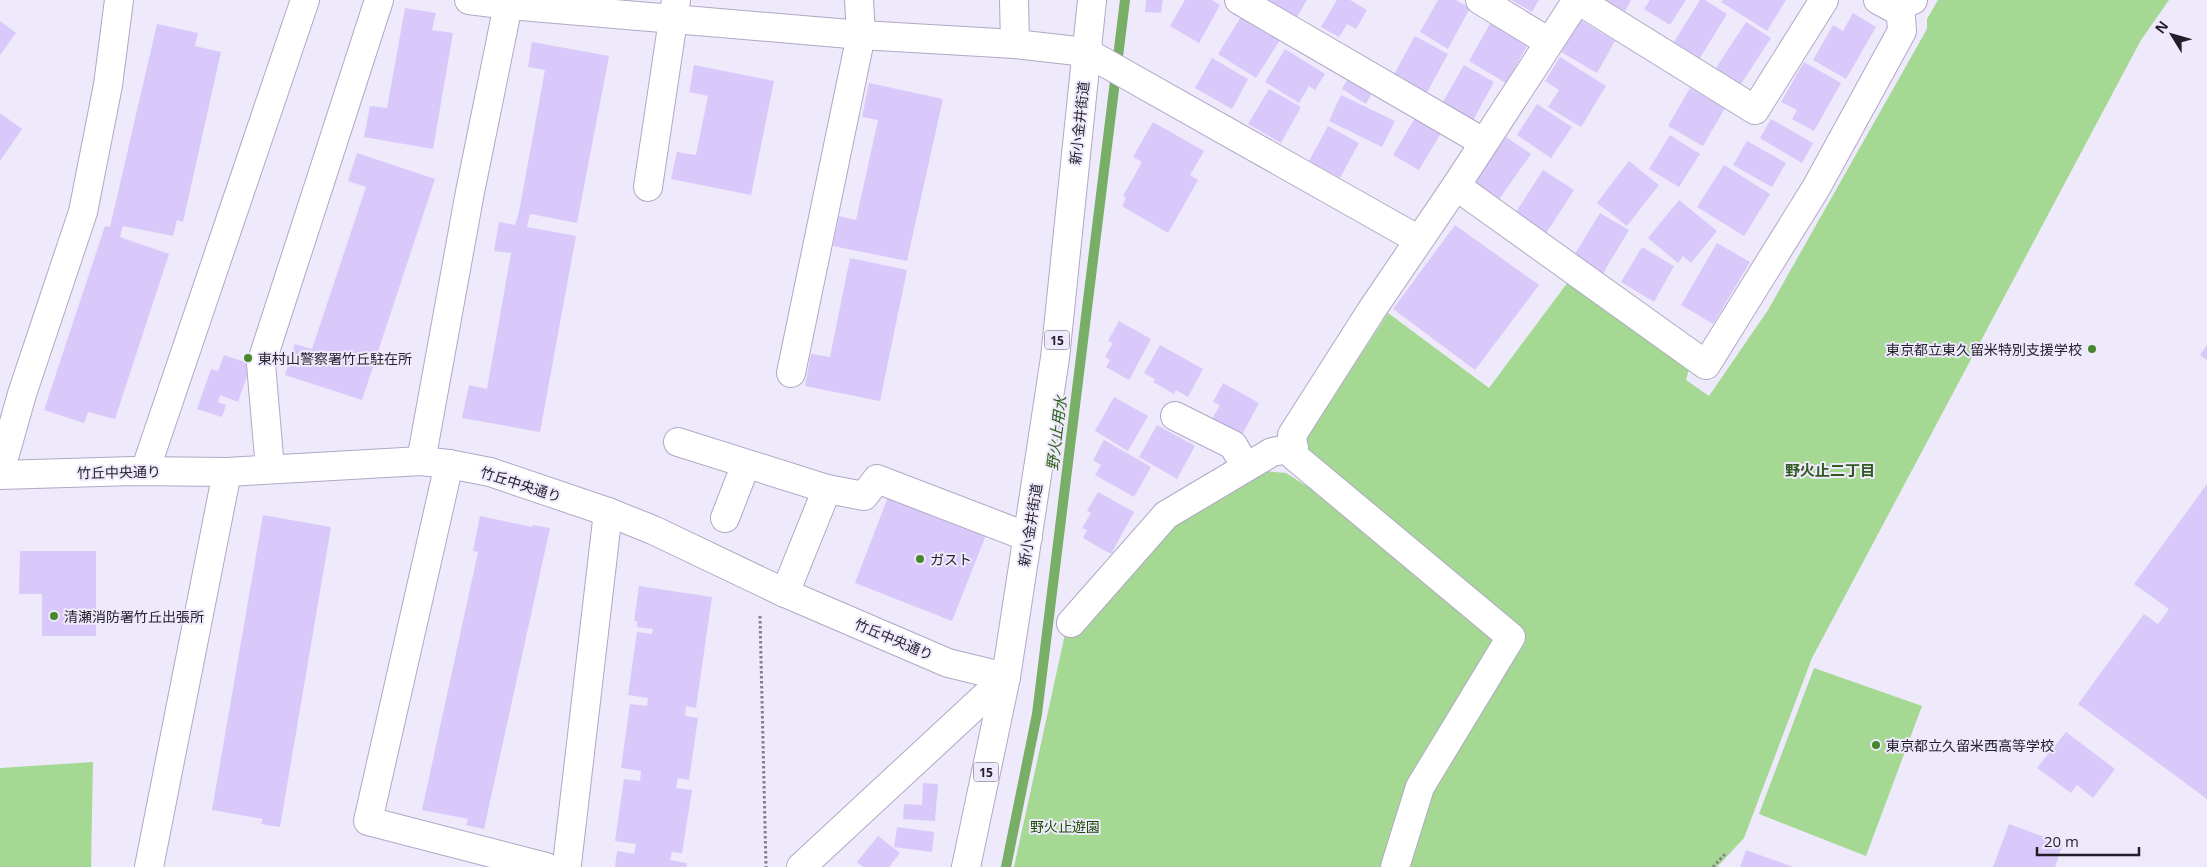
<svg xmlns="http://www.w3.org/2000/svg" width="2207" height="867" font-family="'Open Sans','Noto Sans JP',sans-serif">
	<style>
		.green { fill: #a4d893 }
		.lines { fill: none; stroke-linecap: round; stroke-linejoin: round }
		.stream { stroke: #78ae66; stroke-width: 10 }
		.building { fill: #d9c9fb }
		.minor-casing { stroke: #b1a8c5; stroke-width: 30 }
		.major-casing { stroke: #b1a8c5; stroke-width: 30 }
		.path { stroke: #827e8c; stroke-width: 3; stroke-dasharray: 2.5 2.5; stroke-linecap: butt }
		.minor { stroke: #fff; stroke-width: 28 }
		.major { stroke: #fff; stroke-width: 28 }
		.poi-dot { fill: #45872a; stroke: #eee9fb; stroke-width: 2 }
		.labels { text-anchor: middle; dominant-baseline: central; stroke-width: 4; stroke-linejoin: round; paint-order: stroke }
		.shield { fill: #eee9fb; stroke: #605c69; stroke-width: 1 }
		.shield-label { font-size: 12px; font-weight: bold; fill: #231f2a }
		.street-label { font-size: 14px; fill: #231f2a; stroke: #eee9fb }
		.poi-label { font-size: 14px; fill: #231f2a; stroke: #eee9fb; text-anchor: start }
		.park-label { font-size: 14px; fill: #1a4d00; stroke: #eee9fb }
		.water-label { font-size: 15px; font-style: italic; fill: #30631b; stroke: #eee9fb }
		.neighbourhood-label { font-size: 15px; font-weight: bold; fill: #2f591f; stroke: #eee9fb }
	</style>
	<rect width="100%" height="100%" fill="#eee9fb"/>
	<!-- green -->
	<g class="green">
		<polygon points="1938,0 2169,0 2141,40 1812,658 1744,838 1717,867 1014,867 1065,634 1172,525 1265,471 1286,473 1401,546 1303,444 1388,313 1489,388 1568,282 1689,369 1686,380 1709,396 1768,310 1927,29 1927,19"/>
		<polygon points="1814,668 1922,706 1866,856 1759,814"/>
		<polygon points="93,762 91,867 0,867 0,768"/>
	</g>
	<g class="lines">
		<!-- stream -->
		<polyline class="stream" points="1006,867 1037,714 1125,0"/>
	</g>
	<!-- building -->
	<g class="building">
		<polygon points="1146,0 1163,0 1161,13 1145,12"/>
		<polygon points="1185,0 1212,0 1220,5 1199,43 1170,26"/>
		<polygon points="1259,0 1307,0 1295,20"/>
		<polygon points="1337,0 1350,0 1367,10 1356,29 1347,24 1339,37 1321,27"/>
		<polygon points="1438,0 1456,0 1470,8 1448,49 1420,32"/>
		<polygon points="1511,0 1539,0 1532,12"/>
		<polygon points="1606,0 1631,0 1625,11"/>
		<polygon points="1650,0 1686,0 1670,25 1644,9"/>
		<polygon points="1700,0 1705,0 1727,14 1700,58 1674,42"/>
		<polygon points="1723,0 1786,0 1767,31 1721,2"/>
		<polygon points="405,8 436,13 432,30 453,33 433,149 364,137 370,106 387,108"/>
		<polygon points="1853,13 1876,27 1846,79 1813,60 1833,25 1843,31"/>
		<polygon points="1242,15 1280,40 1256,78 1218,54"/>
		<polygon points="1580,20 1615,41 1597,73 1561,52"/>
		<polygon points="0,21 16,33 0,55"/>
		<polygon points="1491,22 1529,43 1506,83 1469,61"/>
		<polygon points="1746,22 1771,38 1741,84 1716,68"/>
		<polygon points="157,24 198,33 195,46 221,52 183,222 177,220 173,236 123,226 120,237 169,254 115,419 88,412 84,423 44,410 105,226 110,227"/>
		<polygon points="1415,36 1448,54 1425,96 1392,78"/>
		<polygon points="532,42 609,56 577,223 530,214 527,227 576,236 540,432 462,418 469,385 487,389 511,253 494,251 499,222 515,225 519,212 545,70 528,67"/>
		<polygon points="1285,49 1325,74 1315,90 1309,86 1299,103 1265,82"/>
		<polygon points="1560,57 1606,86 1581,127 1548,107 1559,90 1545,81"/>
		<polygon points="1212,58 1248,79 1232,109 1195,88"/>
		<polygon points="1804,62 1841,83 1814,131 1792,119 1797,110 1781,102"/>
		<polygon points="694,65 774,81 751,195 671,179 677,152 696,155 708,96 689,92"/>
		<polygon points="1464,65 1494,82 1471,124 1440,107"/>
		<polygon points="1348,78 1372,93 1366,104 1342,89"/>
		<polygon points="869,83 943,99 907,261 833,246 839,216 856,220 878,120 862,117"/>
		<polygon points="1690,88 1725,108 1703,146 1668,126"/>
		<polygon points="1269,89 1301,107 1281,143 1248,124"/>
		<polygon points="1341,95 1395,121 1382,147 1329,121"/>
		<polygon points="1537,104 1572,127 1551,158 1517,135"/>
		<polygon points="0,113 22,129 0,161"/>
		<polygon points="1415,118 1441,133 1419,170 1393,155"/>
		<polygon points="1771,119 1813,143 1802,163 1760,138"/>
		<polygon points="1153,122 1204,151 1190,175 1198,180 1168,233 1122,206 1126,198 1123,196 1142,162 1133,157"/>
		<polygon points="1328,126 1359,143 1340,178 1309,161"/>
		<polygon points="1670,135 1700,154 1679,187 1649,169"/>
		<polygon points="1506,137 1531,154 1498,201 1474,184"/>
		<polygon points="1747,141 1786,163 1772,187 1733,165"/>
		<polygon points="357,153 435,179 362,400 285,375 295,344 312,349 366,187 348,181"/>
		<polygon points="1629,161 1659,185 1627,226 1597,203"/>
		<polygon points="1724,165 1770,194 1744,236 1697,207"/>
		<polygon points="1543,170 1574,190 1545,235 1514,215"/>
		<polygon points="1679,200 1717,231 1691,263 1683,256 1678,263 1648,238"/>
		<polygon points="1600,213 1629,230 1602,275 1573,257"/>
		<polygon points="1455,225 1539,285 1475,370 1393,309"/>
		<polygon points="1717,243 1750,262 1713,324 1681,305"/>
		<polygon points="1642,247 1674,266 1654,302 1621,282"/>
		<polygon points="850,258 907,270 880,401 805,386 811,354 830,357"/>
		<polygon points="1119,321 1151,339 1129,380 1106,367 1110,360 1105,357 1113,343 1108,341"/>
		<polygon points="1160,345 1203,369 1188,397 1176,390 1174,394 1153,382 1155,379 1144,373"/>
		<polygon points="2207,345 2207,360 2200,355"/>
		<polygon points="224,355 251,364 238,402 220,395 218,402 226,405 222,417 197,409 211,369 218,371"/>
		<polygon points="1223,383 1259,403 1241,437 1211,421 1220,405 1213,402"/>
		<polygon points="1114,397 1148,416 1128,451 1095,431"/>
		<polygon points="1157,425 1195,446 1177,479 1139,457"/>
		<polygon points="1104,440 1151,467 1134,497 1095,475 1101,465 1093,460"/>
		<polygon points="2207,484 2207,799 2078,704 2144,614 2158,624 2169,609 2134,584"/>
		<polygon points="1098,492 1134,512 1111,554 1083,538 1087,530 1082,528 1091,513 1087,511"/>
		<polygon points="888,497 986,535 952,621 855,583"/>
		<polygon points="263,515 331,527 280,827 261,824 263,819 212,810"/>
		<polygon points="480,516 532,527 533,525 550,528 484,829 466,825 468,819 422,810 478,552 473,551"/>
		<polygon points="20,551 96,551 96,636 42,636 42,594 19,594"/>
		<polygon points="639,586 712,597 696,708 686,706 685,716 698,718 689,780 678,778 676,788 692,790 682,853 672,852 670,860 687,863 686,867 615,867 617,851 634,854 636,844 615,841 624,779 640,781 641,771 621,768 630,704 647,706 648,698 628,695 637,632 652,634 653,629 637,627 637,621 634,621"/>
		<polygon points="2066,732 2115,769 2093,798 2077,785 2071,793 2037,768"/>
		<polygon points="923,783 938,784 935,821 903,819 904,804 922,805"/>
		<polygon points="2009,824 2063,844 2055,867 1993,867"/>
		<polygon points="897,827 934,832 932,852 894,847"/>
		<polygon points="878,836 900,853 889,867 863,867 857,862"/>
		<polygon points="1746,850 1793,867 1740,867"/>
	</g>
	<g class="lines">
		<!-- minor casing -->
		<g class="minor-casing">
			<g id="minor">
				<polyline points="469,0 509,5 861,35 1015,44 1086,52 1419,240"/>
				<polyline points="1014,0 1015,44"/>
				<polyline points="1239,0 1483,142"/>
				<polyline points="1480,0 1549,42"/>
				<polyline points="1578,0 1755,110 1824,0"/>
				<polyline points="1878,0 1893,8 1913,0"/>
				<polyline points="1456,186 1706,365 1816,188 1902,31 1900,5"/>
				<polyline points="648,187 676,0"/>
				<polyline points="791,373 861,35 859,0"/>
				<polyline points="1175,416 1233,445 1246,467"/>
				<polyline points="678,442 827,489 864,496 877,479 1028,537"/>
				<polyline points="421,461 470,192 509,0"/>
				<polyline points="449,464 368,821 546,867"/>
				<polyline points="270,469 261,364 379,0"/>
				<polyline points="145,471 305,0"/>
				<polyline points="0,472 22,394 83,212 108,85 119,0"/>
				<polyline points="0,475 133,471 227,472 421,461 449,464 490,472 608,512 653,530 785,593 948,663 1006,677"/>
				<polyline points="725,518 746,464"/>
				<polyline points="785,593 827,489"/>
				<polyline points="1071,623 1166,515 1272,452 1294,448"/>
				<polyline points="149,867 227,472"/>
				<polyline points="563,867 567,864 608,512"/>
				<polyline points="801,867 1006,677"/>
				<polyline points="1395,867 1420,787 1511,637 1294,456 1292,435 1371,311 1456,186 1577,0"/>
			</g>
		</g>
		<!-- major casing -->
		<g class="major-casing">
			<polyline id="major" points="966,867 1006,677 1055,358 1092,0"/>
		</g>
		<!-- path -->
		<g class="path">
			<polyline points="760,616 766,867"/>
			<polyline points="1713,867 1726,853"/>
		</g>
		<!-- minor -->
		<use href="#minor" class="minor"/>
		<!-- major -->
		<use href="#major" class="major"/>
	</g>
	<!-- markers -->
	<g class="poi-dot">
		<circle cx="2092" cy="349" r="5"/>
		<circle cx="248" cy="358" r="5"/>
		<circle cx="920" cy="559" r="5"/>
		<circle cx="54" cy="616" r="5"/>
		<circle cx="1876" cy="745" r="5"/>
	</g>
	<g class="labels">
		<!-- shield labels -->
		<g class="shield">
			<rect x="1044.5" y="330.5" width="25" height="19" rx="4"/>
			<rect x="973.5" y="762.5" width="25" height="19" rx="4"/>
		</g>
		<g class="shield-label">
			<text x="1057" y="340">15</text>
			<text x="986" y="772">15</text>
		</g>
		<!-- street labels -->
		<g class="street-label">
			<text transform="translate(1079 123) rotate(-84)">新小金井街道</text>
			<text transform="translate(119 472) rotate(-1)">竹丘中央通り</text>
			<text transform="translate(521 484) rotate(18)">竹丘中央通り</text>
			<text transform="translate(1030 525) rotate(-81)">新小金井街道</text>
			<text transform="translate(894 639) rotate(23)">竹丘中央通り</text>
		</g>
		<!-- poi labels -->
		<g class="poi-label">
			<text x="2082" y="349" text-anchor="end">東京都立東久留米特別支援学校</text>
			<text x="258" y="358">東村山警察署竹丘駐在所</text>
			<text x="930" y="559">ガスト</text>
			<text x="64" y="616">清瀬消防署竹丘出張所</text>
			<text x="1886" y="745">東京都立久留米西高等学校</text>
		</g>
		<!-- park labels -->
		<g class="park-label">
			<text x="1065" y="826">野火止遊園</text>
		</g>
		<!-- water labels -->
		<g class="water-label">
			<text transform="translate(1056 433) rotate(-83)">野火止用水</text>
		</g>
		<!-- neighbourhood labels -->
		<g class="neighbourhood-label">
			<text x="1830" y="470">野火止二丁目</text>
		</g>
	</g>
	<!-- north arrow -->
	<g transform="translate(2172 35) rotate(307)" stroke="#eee9fb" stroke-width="4" paint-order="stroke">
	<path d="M0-4L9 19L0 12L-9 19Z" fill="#231f2a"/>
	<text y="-8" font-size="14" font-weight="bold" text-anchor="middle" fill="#231f2a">N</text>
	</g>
	<!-- scale -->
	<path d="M2037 847v8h102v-8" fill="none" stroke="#231f2a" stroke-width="2.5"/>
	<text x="2044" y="847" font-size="15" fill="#231f2a" stroke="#eee9fb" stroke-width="4" paint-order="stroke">20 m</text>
</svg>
